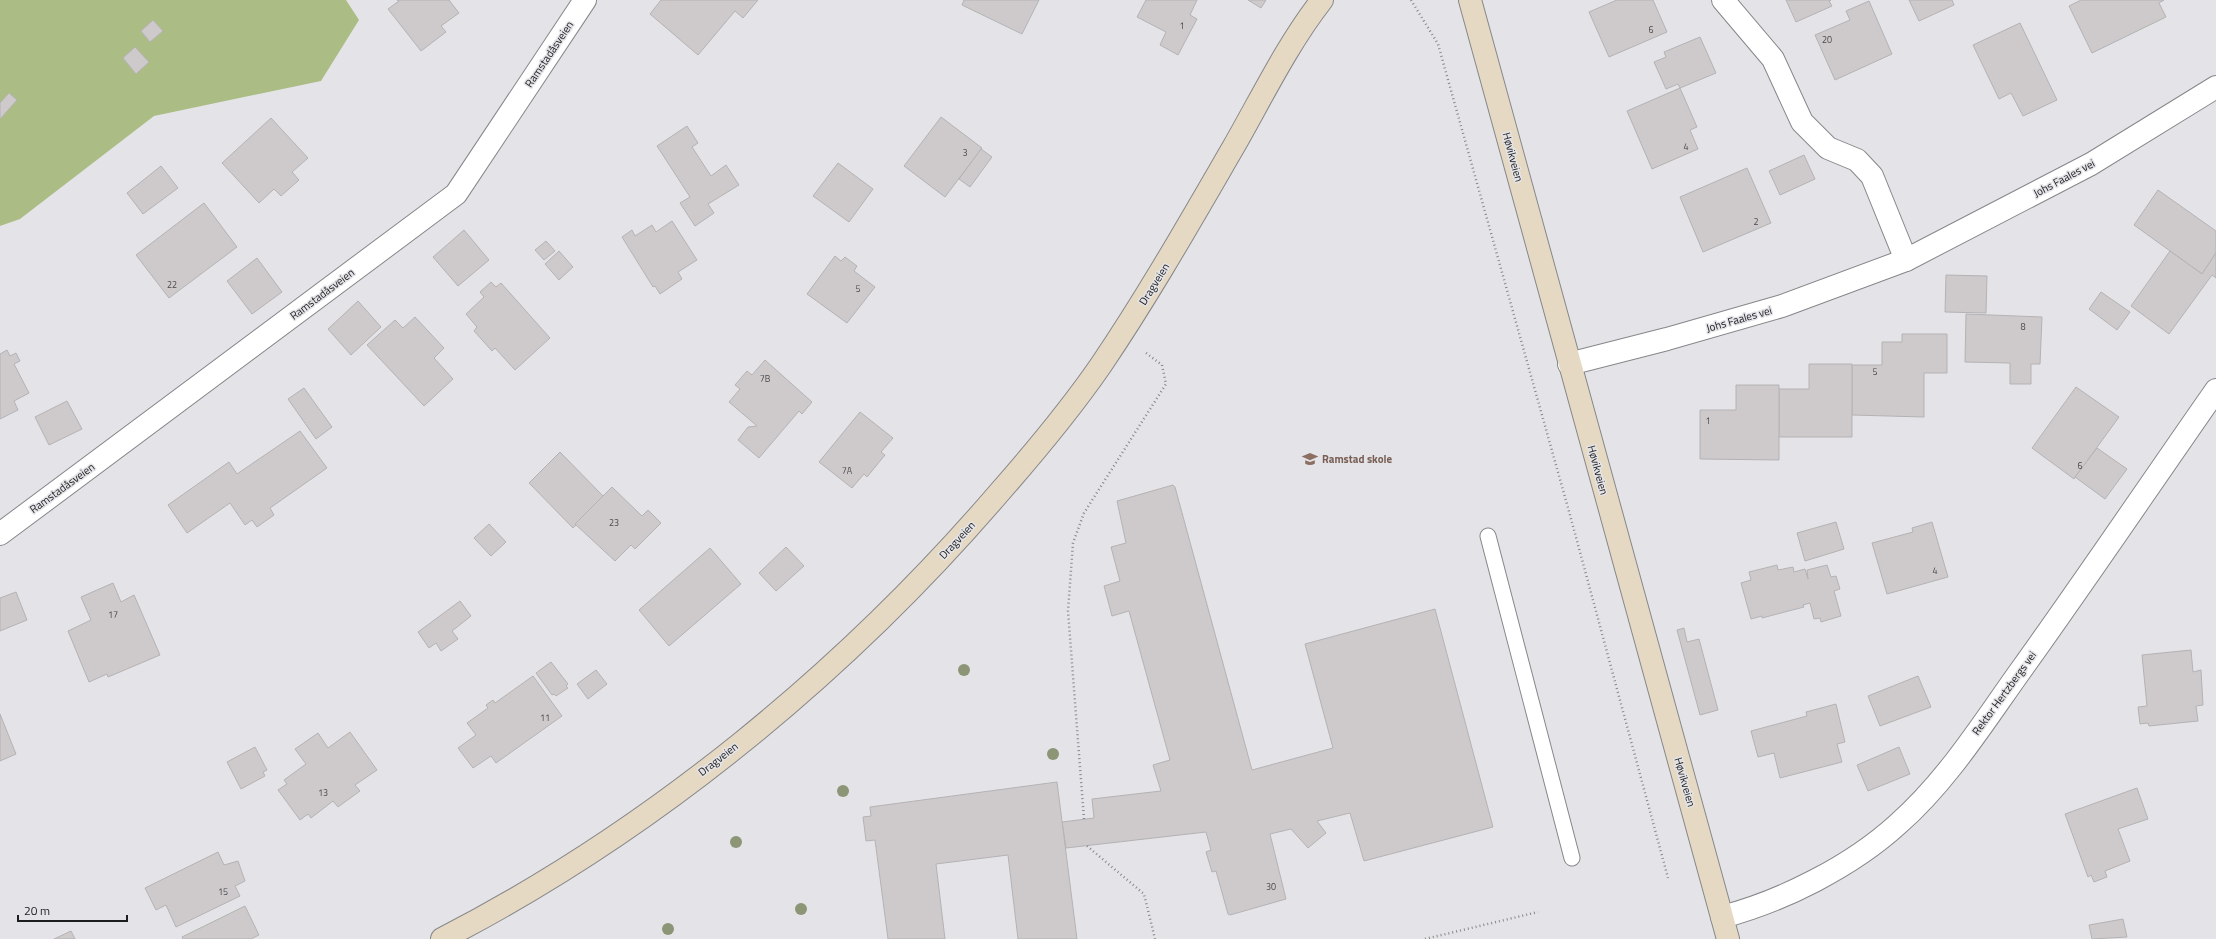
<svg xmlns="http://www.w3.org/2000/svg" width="2216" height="939" font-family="'Titillium Web',sans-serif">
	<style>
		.forest { fill: #abbd85 }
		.building { fill: #cecacc; stroke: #b5b2b4 }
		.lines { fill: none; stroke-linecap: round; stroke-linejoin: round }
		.lane-casing { stroke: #86878a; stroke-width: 17 }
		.street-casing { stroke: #86878a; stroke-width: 24 }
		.secondary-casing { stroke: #86878a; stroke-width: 24 }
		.path { stroke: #89898c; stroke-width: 2.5; stroke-dasharray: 1 3; stroke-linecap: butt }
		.lane { stroke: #fff; stroke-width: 15 }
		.street { stroke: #fff; stroke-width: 22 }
		.secondary { stroke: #e6d9c3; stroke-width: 22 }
		.tree { fill: #8c9575 }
		.labels { text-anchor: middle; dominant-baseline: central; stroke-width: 3; stroke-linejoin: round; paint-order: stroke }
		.number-label { font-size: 9px; fill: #48484a }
		.street-label { font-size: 11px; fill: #1c1d1e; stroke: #e4e4e8 }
		.education-label { font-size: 11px; font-weight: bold; fill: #785e54; stroke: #e4e4e8; text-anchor: start }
	</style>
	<rect width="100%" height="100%" fill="#e4e4e8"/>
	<!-- forest -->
	<polygon class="forest" points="0,0 346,0 359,20 321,81 154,116 20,219 0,226"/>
	<!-- building -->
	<g class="building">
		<polygon points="397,0 449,0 459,13 441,26 446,32 421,51 388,9 399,1"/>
		<polygon points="661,0 758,0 743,18 735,11 698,55 650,14"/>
		<polygon points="964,0 1039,0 1022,34 962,5"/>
		<polygon points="1146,0 1197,0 1190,15 1197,19 1178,55 1160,45 1166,32 1137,17"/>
		<polygon points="1248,0 1266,0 1261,8"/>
		<polygon points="1617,0 1653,0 1667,32 1609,57 1589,12"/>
		<polygon points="1786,0 1831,0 1829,1 1832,6 1796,22"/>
		<polygon points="1909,0 1952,0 1954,5 1919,21"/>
		<polygon points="2081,0 2164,0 2159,3 2166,17 2092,53 2069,6"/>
		<polygon points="1869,1 1892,54 1835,80 1815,35 1850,20 1846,11"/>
		<polygon points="153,20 163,31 150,42 141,31"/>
		<polygon points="2020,23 2057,100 2023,116 2011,93 1999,99 1973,45"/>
		<polygon points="1700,37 1716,73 1680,88 1678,84 1666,89 1654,62 1666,57 1664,52"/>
		<polygon points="135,47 149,62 136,74 123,58"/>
		<polygon points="1680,88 1697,127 1690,130 1698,149 1652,169 1627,111"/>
		<polygon points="9,93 17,100 0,119 0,103"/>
		<polygon points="941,117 982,148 945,197 904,166"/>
		<polygon points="271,118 308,158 292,172 299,180 281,196 274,189 259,203 222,163"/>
		<polygon points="687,126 698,143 692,147 711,176 726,165 739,185 708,204 714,213 695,226 680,203 690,197 657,146"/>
		<polygon points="981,149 992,157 970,187 959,179"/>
		<polygon points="1804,155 1815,179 1780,195 1769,171"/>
		<polygon points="838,163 873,189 849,222 813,196"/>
		<polygon points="161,166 178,188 143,214 127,193"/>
		<polygon points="1747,168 1771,223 1703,252 1680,197"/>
		<polygon points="2158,190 2216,231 2216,253 2202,274 2134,225"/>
		<polygon points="204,203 237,247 169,298 136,255"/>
		<polygon points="672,221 697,260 678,272 682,279 660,294 655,286 653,287 622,237 632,230 635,236 652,225 656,232"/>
		<polygon points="464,230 489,260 458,286 433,257"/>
		<polygon points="546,241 555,251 544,260 535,250"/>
		<polygon points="559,251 573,267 559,280 545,264"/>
		<polygon points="2170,251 2202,274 2216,253 2216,278 2212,275 2169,334 2131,306"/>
		<polygon points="835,256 841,261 845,257 857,266 854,271 875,287 847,323 807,294"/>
		<polygon points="257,258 282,292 252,314 227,281"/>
		<polygon points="1946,275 1987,276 1986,313 1945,312"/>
		<polygon points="491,282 496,287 501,283 550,338 515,370 495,348 492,351 474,331 477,327 466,314 484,297 480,292"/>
		<polygon points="2101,292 2130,312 2117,330 2089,309"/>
		<polygon points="358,301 381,327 351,355 328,329"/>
		<polygon points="1966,314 2042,317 2040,364 2031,364 2031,384 2010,384 2010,363 1965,362"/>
		<polygon points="415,317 444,348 434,358 453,379 424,406 367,345 395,320 403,328"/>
		<polygon points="1902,334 1947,334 1947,373 1924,373 1924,417 1852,415 1852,365 1882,365 1882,342 1902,342"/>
		<polygon points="7,350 10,356 16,353 20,361 14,364 29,393 14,401 18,410 0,419 0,354"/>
		<polygon points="765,360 812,402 802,414 799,411 759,458 738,440 748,427 757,426 729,402 740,389 735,385 747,371 752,375"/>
		<polygon points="1809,364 1852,364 1852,437 1779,437 1779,389 1809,389"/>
		<polygon points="1736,385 1779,385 1779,460 1700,459 1700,410 1736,410"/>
		<polygon points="2076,387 2119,417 2074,479 2032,448"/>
		<polygon points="304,388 332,427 316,439 288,399"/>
		<polygon points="67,401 82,429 49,445 35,417"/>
		<polygon points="860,412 893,438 881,452 885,455 867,477 864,474 852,488 819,462"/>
		<polygon points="300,431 327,468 270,508 274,515 257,527 252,520 245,525 230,503 187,533 168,505 229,462 237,474"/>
		<polygon points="2097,448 2127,469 2105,499 2075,477"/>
		<polygon points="560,452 603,496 575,524 576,525 573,528 529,483"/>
		<polygon points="1173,485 1175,487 1252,770 1333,748 1305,644 1435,609 1493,827 1364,861 1350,813 1317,821 1326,833 1308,848 1291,829 1270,834 1286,899 1230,915 1228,914 1216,871 1212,872 1206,852 1211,850 1206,832 1066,848 1062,822 1094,818 1092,799 1161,791 1153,765 1170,760 1129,611 1112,616 1104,586 1120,581 1111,547 1126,543 1117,501"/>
		<polygon points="612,487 642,516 648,510 661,523 635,549 631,545 615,561 575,524"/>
		<polygon points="1836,522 1844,549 1805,561 1797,533"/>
		<polygon points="1932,522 1948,577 1887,594 1872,543 1913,532 1912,528"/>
		<polygon points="489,524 506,542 491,556 474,538"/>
		<polygon points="786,547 804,566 776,591 759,573"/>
		<polygon points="710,548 741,584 669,646 639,610"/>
		<polygon points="1777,565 1778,570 1793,567 1794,572 1805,569 1808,579 1807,570 1827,565 1831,577 1836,576 1840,589 1834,591 1841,616 1821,622 1820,618 1814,619 1810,603 1803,605 1804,607 1762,618 1762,616 1751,619 1741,583 1751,580 1749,572"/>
		<polygon points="113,583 121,602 134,595 160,655 108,677 107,674 89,682 68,631 91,620 81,597"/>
		<polygon points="16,592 27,620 0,631 0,598"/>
		<polygon points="460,601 471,616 452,631 458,639 441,651 436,643 429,648 418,632"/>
		<polygon points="1684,628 1687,642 1699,639 1718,710 1700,715 1677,630"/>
		<polygon points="2191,650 2193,672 2201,670 2203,705 2196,706 2198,721 2149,726 2148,723 2140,724 2138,707 2147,706 2142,655"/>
		<polygon points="551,662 568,684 566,686 568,688 556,696 554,694 552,695 536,673"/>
		<polygon points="596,670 607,684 588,699 577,684"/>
		<polygon points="533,676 562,716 496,763 491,756 473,768 458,748 476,735 467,723 488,708 486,705 493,700 495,703"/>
		<polygon points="1918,676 1931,707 1880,726 1868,696"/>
		<polygon points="1836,704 1845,742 1837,744 1842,762 1780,778 1774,753 1758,757 1751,731 1807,716 1806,712"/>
		<polygon points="0,714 16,754 0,761"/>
		<polygon points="350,732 377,770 355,785 360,791 338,807 333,801 311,818 308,814 300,820 278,790 287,784 284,780 306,764 295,749 318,733 328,748"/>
		<polygon points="255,747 267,770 263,772 265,776 241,789 227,762"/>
		<polygon points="1899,747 1910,774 1868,791 1857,765"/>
		<polygon points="1057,782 1077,939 1018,939 1008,855 936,864 945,939 888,939 875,840 866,841 863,817 871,816 870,807"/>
		<polygon points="2137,788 2148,819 2118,829 2130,861 2105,871 2107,877 2094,882 2091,875 2088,877 2065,814"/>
		<polygon points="218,852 224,865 238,861 245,881 235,886 240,896 176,927 166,905 156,910 145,888"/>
		<polygon points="245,906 259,935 251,939 183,939 182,937"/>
		<polygon points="2123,919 2127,937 2092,939 2089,925"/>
		<polygon points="71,931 75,939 54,939"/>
	</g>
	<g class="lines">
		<!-- lane casing -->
		<g class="lane-casing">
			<polyline id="lane" points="1488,536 1572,858"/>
		</g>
		<!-- street casing -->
		<g class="street-casing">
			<g id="street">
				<polyline points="1723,0 1773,59 1802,122 1828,148 1857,160 1872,176 1906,260"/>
				<polyline points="1569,364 1667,339 1782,306 1906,260 2091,164 2216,87"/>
				<polyline points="0,534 456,194 585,0"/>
				<path d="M1722,917C1783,901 1852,866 1898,824C1947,781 1983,723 2021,670C2087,578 2151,483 2216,390"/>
			</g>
		</g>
		<!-- secondary casing -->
		<g class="secondary-casing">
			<g id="secondary">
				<polyline points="1470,0 1728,939"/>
				<path d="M442,939C652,831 845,672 998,494C1034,453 1070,410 1101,365C1149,294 1191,220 1234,146C1262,97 1287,45 1322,0"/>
			</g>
		</g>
		<!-- path -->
		<g class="path">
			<polyline points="1411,0 1438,44 1570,515 1668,878"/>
			<polyline points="1084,819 1068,611 1073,543 1084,513 1166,384 1162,365 1146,353"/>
			<polyline points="1087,846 1144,894 1155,939"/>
			<polyline points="1425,939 1538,912"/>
		</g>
		<!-- lane -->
		<use href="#lane" class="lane"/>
		<!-- street -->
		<use href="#street" class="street"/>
		<!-- secondary -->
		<use href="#secondary" class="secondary"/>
	</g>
	<!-- trees -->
	<g class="tree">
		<circle cx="964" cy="670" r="6"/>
		<circle cx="1053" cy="754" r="6"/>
		<circle cx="843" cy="791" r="6"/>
		<circle cx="736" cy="842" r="6"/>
		<circle cx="801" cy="909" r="6"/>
		<circle cx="668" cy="929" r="6"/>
	</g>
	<!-- icons -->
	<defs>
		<g id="school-bare" transform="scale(1.2)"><path d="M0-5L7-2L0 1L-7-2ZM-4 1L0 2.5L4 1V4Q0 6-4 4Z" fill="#8d6e63" stroke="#e4e4e8" stroke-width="2.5" paint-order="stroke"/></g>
	</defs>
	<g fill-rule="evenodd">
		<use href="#school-bare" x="1310" y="459"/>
	</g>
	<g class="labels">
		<!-- number labels -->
		<g class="number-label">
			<text x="1182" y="25">1</text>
			<text x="1651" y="29">6</text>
			<text x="1827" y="39">20</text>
			<text x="1686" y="146">4</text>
			<text x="965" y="152">3</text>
			<text x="1756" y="221">2</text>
			<text x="172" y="284">22</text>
			<text x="858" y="288">5</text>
			<text x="2023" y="326">8</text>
			<text x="1875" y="371">5</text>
			<text x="765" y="378">7B</text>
			<text x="1708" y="420">1</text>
			<text x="2080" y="465">6</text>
			<text x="847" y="470">7A</text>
			<text x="614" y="522">23</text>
			<text x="1935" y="570">4</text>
			<text x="113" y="614">17</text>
			<text x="545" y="717">11</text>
			<text x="323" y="792">13</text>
			<text x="1271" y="886">30</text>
			<text x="223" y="891">15</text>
		</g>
		<!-- street labels -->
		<g class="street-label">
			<text transform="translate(549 54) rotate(-56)">Ramstadåsveien</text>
			<text transform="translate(1513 157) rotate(75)">Høvikveien</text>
			<text transform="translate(2064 178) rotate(-28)">Johs Faales vei</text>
			<text transform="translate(1154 284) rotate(-58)">Dragveien</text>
			<text transform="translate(322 294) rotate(-37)">Ramstadåsveien</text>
			<text transform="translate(1739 319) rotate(-16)">Johs Faales vei</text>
			<text transform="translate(1598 470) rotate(75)">Høvikveien</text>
			<text transform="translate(62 488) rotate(-36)">Ramstadåsveien</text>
			<text transform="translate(957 540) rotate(-47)">Dragveien</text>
			<text transform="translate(2004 693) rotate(-54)">Rektor Hertzbergs vei</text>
			<text transform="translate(718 759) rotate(-38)">Dragveien</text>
			<text transform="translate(1685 782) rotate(74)">Høvikveien</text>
		</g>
		<!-- education labels -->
		<g class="education-label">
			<text x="1322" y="459">Ramstad skole</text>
		</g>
	</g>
	<!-- scale -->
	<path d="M18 915v6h109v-6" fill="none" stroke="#1c1d1e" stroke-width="2"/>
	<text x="24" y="915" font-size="12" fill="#1c1d1e" stroke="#e4e4e8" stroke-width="3" paint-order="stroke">20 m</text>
</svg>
